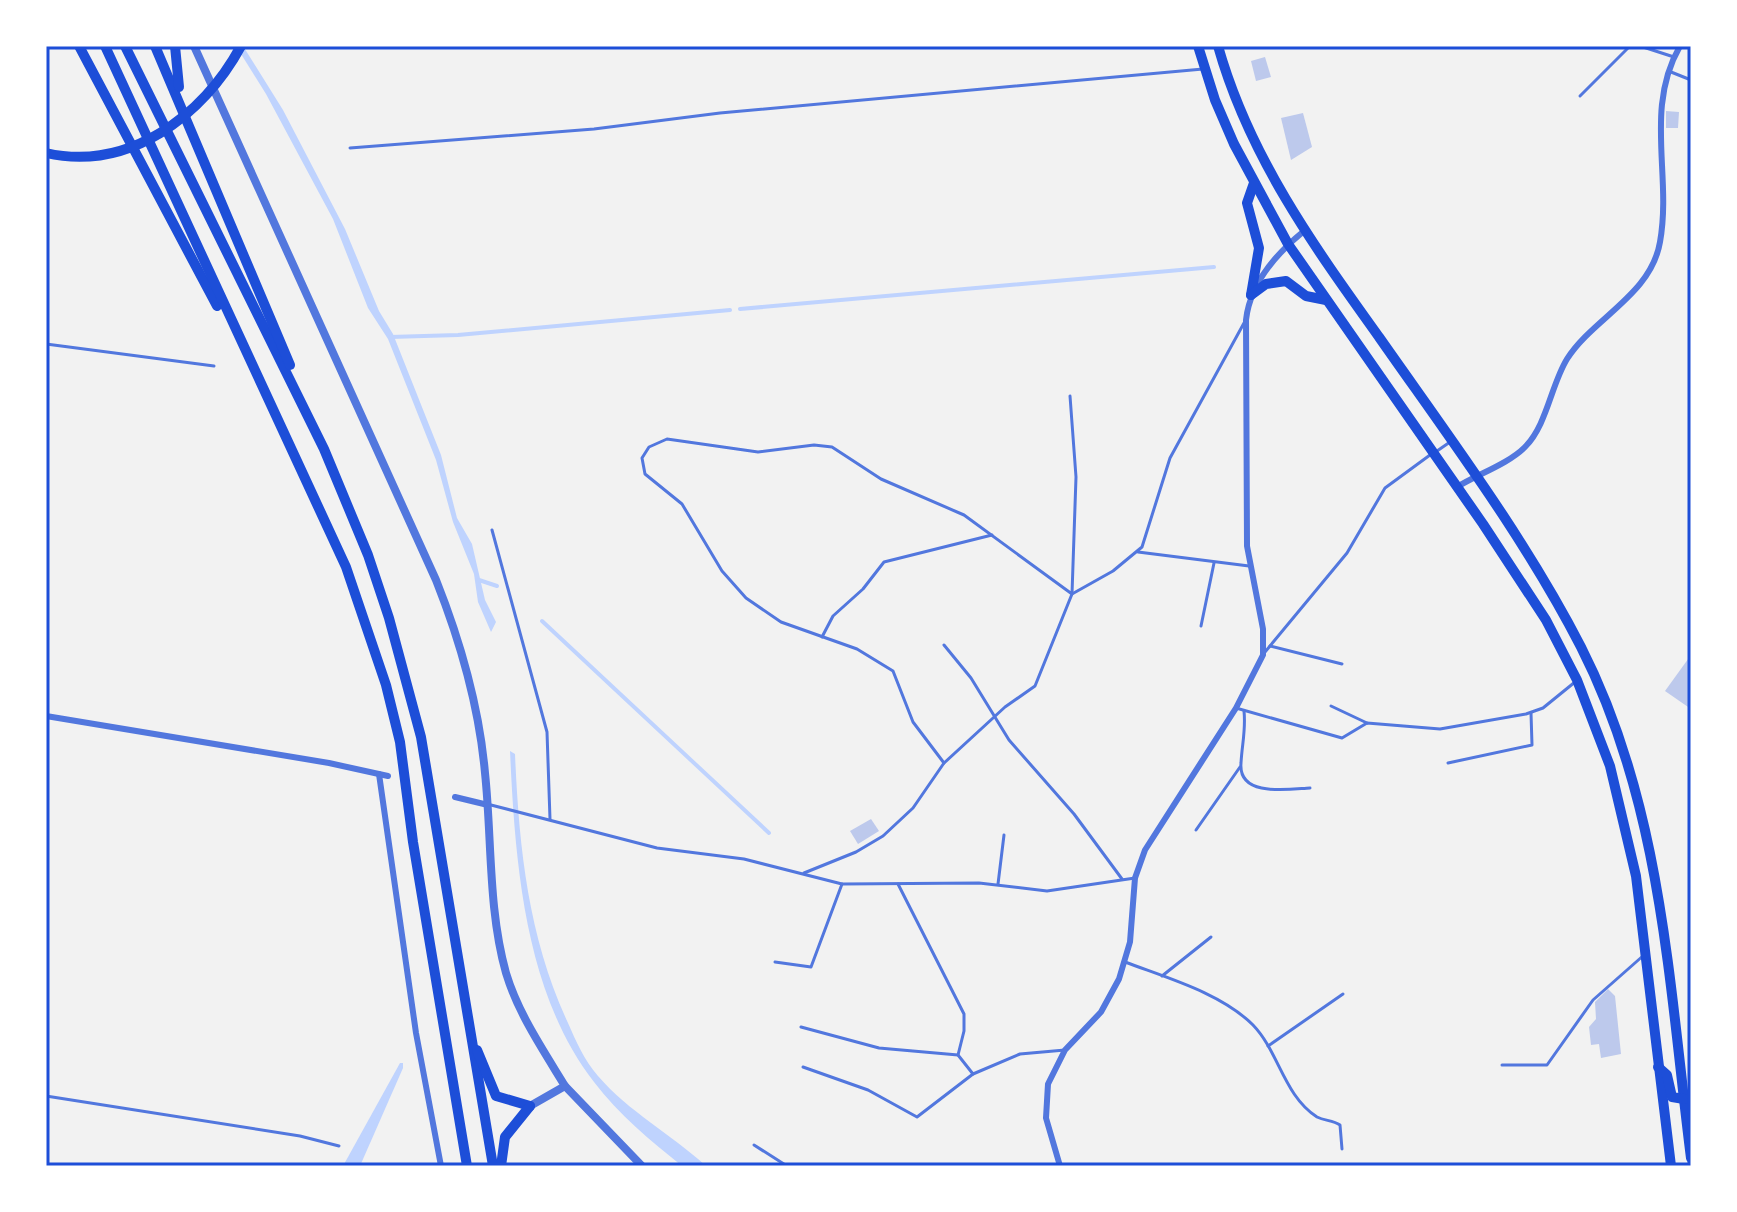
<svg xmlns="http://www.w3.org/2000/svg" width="1737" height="1212" font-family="Signika,sans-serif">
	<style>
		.water { fill: #bfd3fe }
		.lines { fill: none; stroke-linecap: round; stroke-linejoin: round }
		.stream { stroke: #bfd3fe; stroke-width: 4 }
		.building { fill: #bdc9ec }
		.service { stroke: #5277de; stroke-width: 3 }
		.minor { stroke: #5277de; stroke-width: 6 }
		.tertiary { stroke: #5277de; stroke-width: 8 }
		.primary { stroke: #1d4ed8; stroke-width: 10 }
		.trunk { stroke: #1d4ed8; stroke-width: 10 }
		.neatline { fill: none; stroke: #1d4ed8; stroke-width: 3 }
	</style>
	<rect width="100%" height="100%" fill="#f2f2f2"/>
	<!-- water -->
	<g class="water">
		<polygon points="236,46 243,46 283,110 345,229 379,311 393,334 441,455 457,518 472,544 485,600 496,622 491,632 478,602 474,574 453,522 436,460 388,339 368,308 333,219 266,94"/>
		<path d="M510,751L515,754C519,847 528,937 568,1023C576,1041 584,1060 598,1076C629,1112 671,1134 706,1166H682C651,1141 619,1115 594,1082C524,992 515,860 510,751Z"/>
		<polygon points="400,1063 403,1063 403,1068 360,1166 343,1166"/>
	</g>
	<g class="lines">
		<!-- stream -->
		<g class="stream">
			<polyline points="740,309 1214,267"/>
			<polyline points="390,337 458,335 730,310"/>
			<polyline points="479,580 497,586"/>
			<polyline points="542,621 769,833"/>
		</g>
	</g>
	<!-- building -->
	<g class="building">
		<polygon points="1265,57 1271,77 1256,81 1251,61"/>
		<polygon points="1666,111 1679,112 1678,128 1666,128"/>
		<polygon points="1303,113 1312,147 1291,160 1281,118"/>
		<polygon points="1691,655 1691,709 1665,691"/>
		<polygon points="871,819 879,831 858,844 850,831"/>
		<polygon points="1608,989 1615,996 1621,1054 1601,1058 1599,1044 1591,1045 1589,1027 1596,1019 1595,1002"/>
	</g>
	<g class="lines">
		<!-- service -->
		<g class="service">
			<polyline points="1640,46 1674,57"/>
			<polyline points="1671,72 1691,80"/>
			<polyline points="1580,96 1630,46"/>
			<polyline points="350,148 594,129 720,113 1203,69"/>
			<polyline points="46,344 214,366"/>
			<polyline points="1437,451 1450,442"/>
			<polyline points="492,530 547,732 550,819"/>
			<polyline points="1138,552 1249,566"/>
			<polyline points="1201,626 1214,563"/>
			<polyline points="822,637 833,616 863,589 884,562 992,535"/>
			<polyline points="944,645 971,678 1009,740 1074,814 1122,879"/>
			<polyline points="1270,646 1342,664"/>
			<polyline points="1265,652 1347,553 1385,488 1430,455"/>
			<polyline points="1331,706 1367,723"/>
			<polyline points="1236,708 1342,738 1367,723 1440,729 1526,714 1543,708 1575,682"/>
			<path d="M1244,711C1246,730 1242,744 1241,763C1238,798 1290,789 1310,788"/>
			<polyline points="944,763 913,722 893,671 857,649 781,622 746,598 722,571 682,504 645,474 642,458 649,447 667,439 758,452 814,445 832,447 881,479 964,515 1072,594 1076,477 1070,396"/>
			<polyline points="1448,763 1532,745 1531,713"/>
			<polyline points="491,805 657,848 744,859 842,884 979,883 1047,891 1135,878"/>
			<polyline points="1196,830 1240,767"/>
			<polyline points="804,873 856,852 883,836 913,808 944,763 1005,707 1035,686 1072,594 1113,571 1142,547 1170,458 1244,323"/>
			<polyline points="898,884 964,1014 964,1031 958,1055"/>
			<polyline points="998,884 1004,835"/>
			<polyline points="775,962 811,967 842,884"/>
			<path d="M1125,962C1167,978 1221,993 1253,1025C1279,1052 1284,1096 1317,1117C1325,1121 1333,1120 1340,1125L1342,1149"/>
			<polyline points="1162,976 1211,937"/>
			<polyline points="801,1027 879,1048 958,1055 973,1074 1020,1054 1065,1050"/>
			<polyline points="1268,1046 1343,994"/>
			<polyline points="1502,1065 1547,1065 1593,1000 1644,955"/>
			<polyline points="803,1067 868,1090 917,1117 973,1074"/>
			<polyline points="46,1096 300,1136 339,1146"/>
			<polyline points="754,1145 787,1166"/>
		</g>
		<!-- minor -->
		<g class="minor">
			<path d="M1457,487C1478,474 1508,464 1525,447C1547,425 1551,385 1567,359C1593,318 1651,295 1660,242C1672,175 1644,109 1680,46"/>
			<polyline points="46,716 329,763 388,776"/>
			<polyline points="379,774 416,1033 441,1166"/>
			<polyline points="455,797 488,805"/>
			<path d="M1060,1166L1046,1118L1048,1084L1065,1050L1101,1012L1119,979L1130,942L1135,878L1145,850L1236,708L1263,655V629L1247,546L1246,320C1250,284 1277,253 1304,231"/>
		</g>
		<!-- tertiary -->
		<g class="tertiary">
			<path d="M194,46L436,580C461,643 479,705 485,773C492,839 488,909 506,973C518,1013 543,1050 565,1086L530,1106"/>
			<polyline points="565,1086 642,1166"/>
		</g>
		<!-- primary -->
		<g class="primary">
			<polyline points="1198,46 1215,100 1234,144 1288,244 1483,524 1546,620 1577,680 1610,766 1636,876 1671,1166"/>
			<path d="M1218,46C1249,156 1313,245 1379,337C1449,437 1525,538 1581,647C1662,806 1669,985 1691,1158"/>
			<polyline points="1251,295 1259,248 1247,203 1254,183"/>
			<polyline points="1251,295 1266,284 1286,281 1306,296 1326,300"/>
			<polyline points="1658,1067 1667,1075 1672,1097 1684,1099"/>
		</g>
		<!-- trunk -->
		<g class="trunk">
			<polyline points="79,46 217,306"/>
			<polyline points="105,46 346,567 386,685 400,742 413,842 467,1166"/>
			<polyline points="125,46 324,449 368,555 389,618 421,737 493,1166"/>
			<polyline points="155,46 290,365"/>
			<polyline points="175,46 179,87"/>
			<path d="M46,153C129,172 203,116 241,46"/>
			<polyline points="477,1050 496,1096 530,1106"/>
			<polyline points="501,1166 505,1137 530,1106"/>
		</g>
	</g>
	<!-- border -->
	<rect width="1737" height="1212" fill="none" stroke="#ffffff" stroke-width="96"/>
	<rect x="48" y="48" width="1641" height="1116" class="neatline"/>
</svg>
